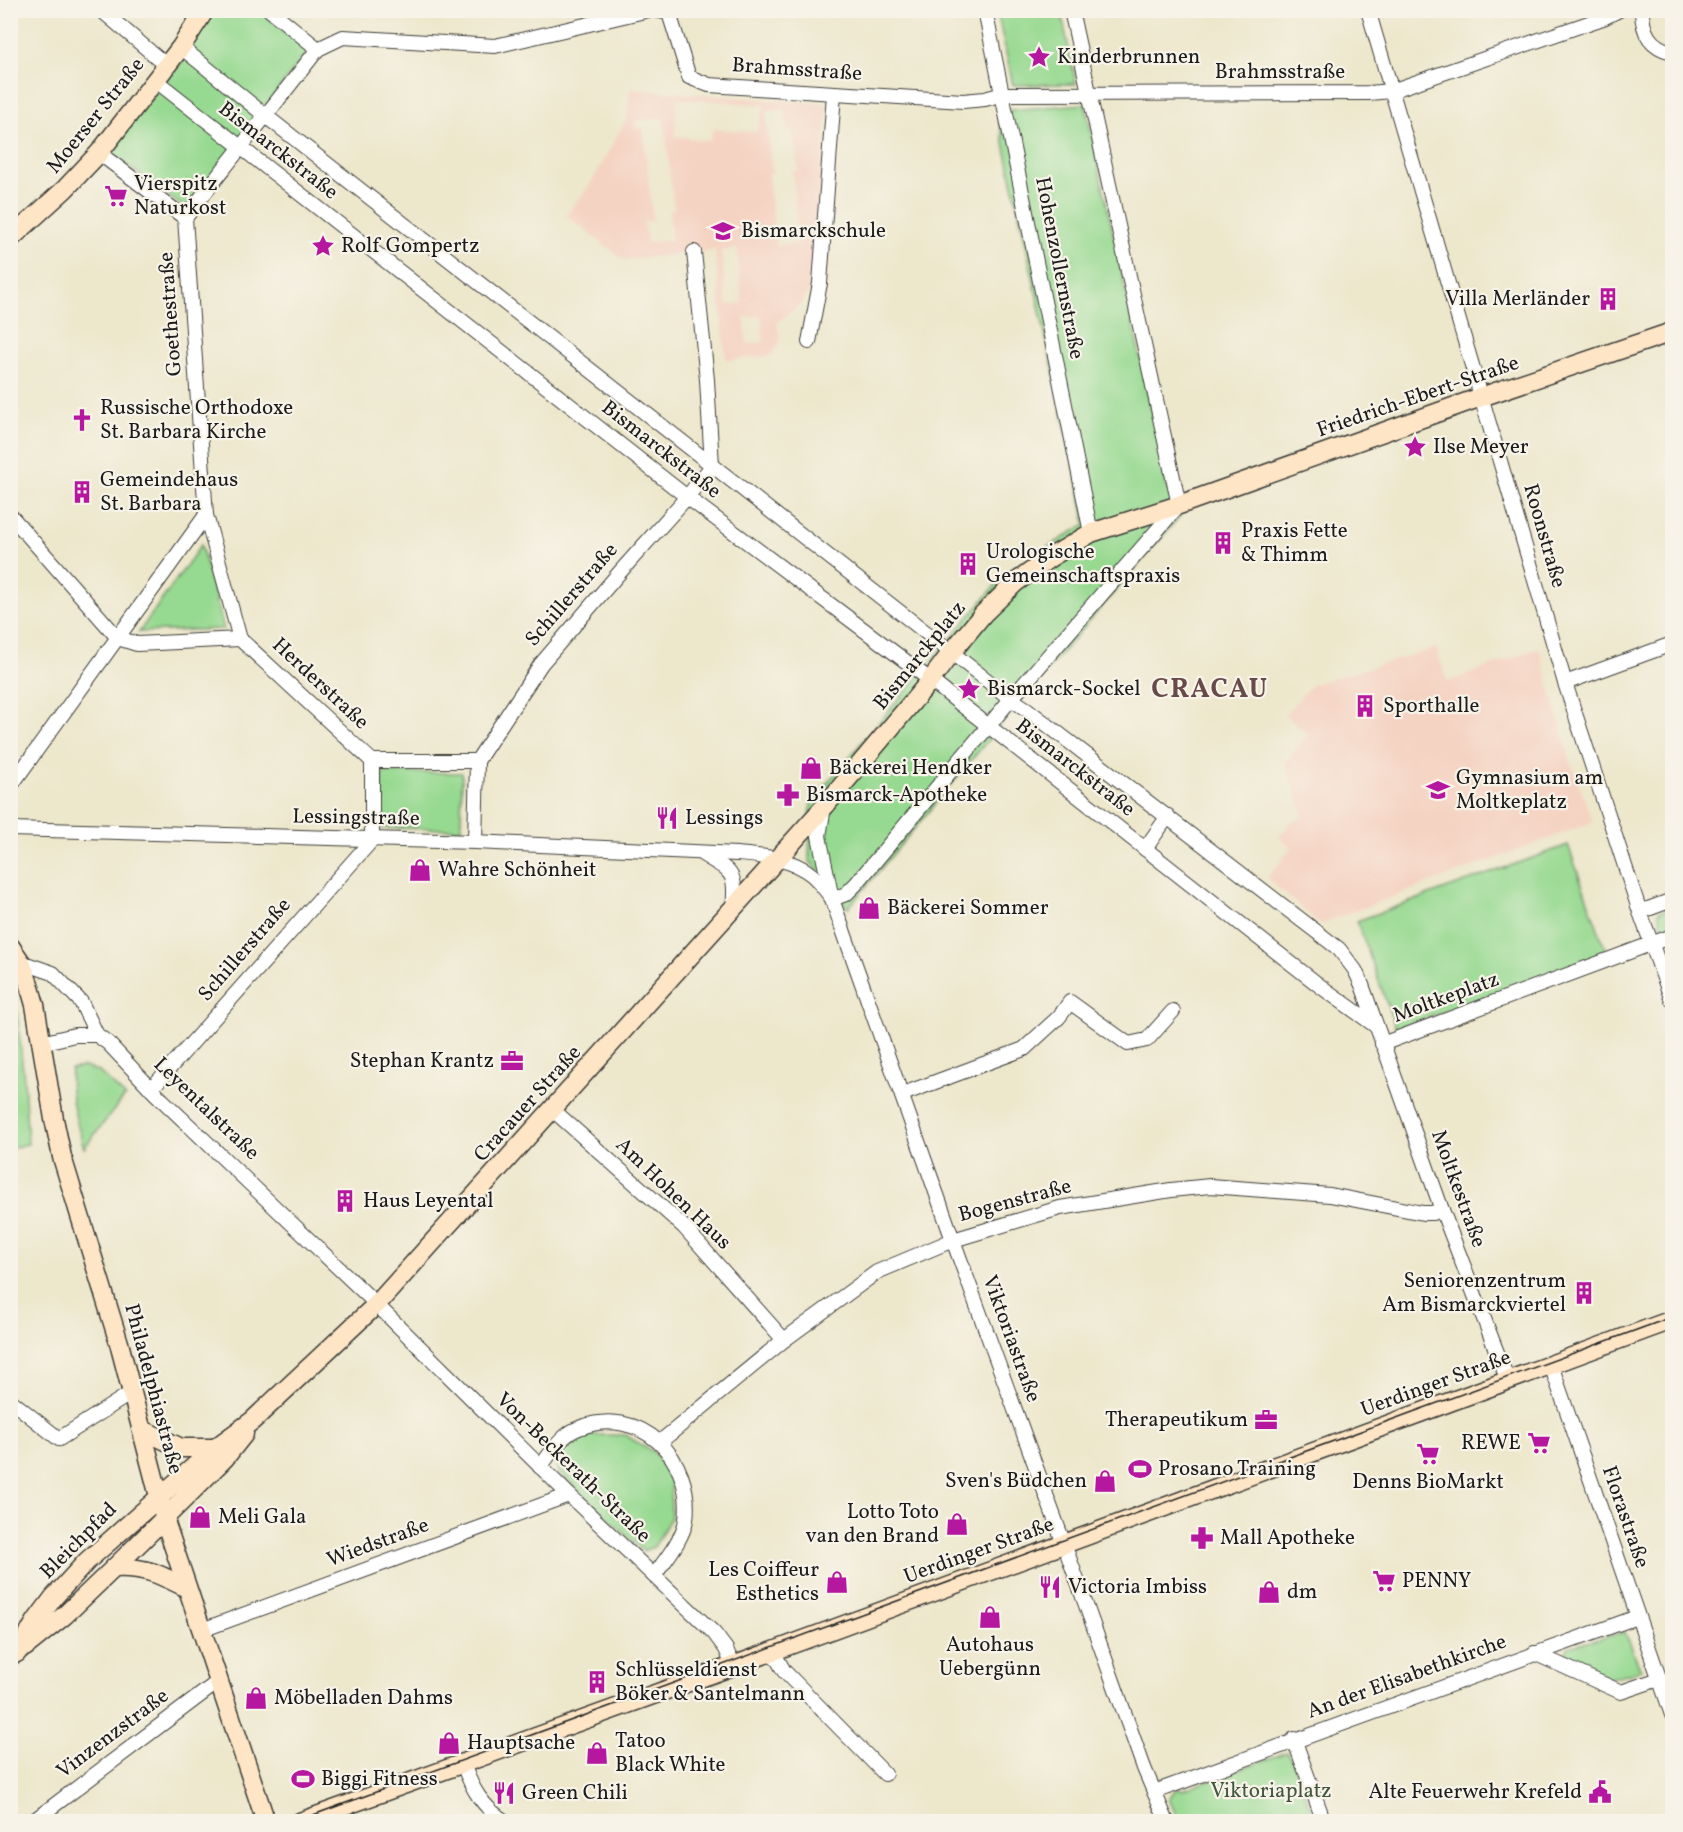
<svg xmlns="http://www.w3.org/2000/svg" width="1683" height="1832" font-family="Vollkorn,serif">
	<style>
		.built { fill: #f5d3c2; fill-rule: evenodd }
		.green { fill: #96d990; stroke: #597a56; stroke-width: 1.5 }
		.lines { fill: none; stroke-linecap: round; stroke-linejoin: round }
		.street-casing { stroke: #3b3a36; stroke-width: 16 }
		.secondary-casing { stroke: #3b3a36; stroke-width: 21 }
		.street { stroke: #fff; stroke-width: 14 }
		.secondary { stroke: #fde5c5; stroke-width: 18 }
		.tram { stroke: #1c1c1c; stroke-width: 1.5 }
		.labels { text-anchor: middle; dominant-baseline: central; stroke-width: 4.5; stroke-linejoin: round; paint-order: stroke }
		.poi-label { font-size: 21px; fill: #1c1c1c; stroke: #f7f3e8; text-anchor: start }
		.street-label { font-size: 21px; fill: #1c1c1c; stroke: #f7f3e8 }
		.park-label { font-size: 21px; fill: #41553f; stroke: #f7f3e8 }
		.district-label { font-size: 27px; font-weight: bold; letter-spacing: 1.5px; fill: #684a49; stroke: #f7f3e8 }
	</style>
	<rect width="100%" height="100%" fill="#f7f3e8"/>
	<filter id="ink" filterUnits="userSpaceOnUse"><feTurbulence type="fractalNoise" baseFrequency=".0167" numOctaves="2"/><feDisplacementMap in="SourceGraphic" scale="12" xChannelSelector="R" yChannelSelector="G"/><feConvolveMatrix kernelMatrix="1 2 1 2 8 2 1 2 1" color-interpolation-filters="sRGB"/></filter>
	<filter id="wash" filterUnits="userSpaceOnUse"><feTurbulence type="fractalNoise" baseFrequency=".008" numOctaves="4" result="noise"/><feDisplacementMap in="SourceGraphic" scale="24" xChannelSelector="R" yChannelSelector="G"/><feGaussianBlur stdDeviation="1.35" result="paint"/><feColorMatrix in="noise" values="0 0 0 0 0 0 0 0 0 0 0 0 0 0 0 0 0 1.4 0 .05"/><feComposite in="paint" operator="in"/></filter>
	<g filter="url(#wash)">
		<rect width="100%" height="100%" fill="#ede7cc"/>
		<!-- built -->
		<g class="built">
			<path d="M630,89L828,104L810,290L800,304L777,323L780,339L778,346L770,356L726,360L715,250L624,260L566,215L590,185L627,118ZM677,98L765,105L756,132L713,129L710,141L675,136ZM785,109L788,131H793L798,170L792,171L799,243L776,246L768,174L772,173L766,111ZM664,118L674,210L669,211L672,240L647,243L644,222L653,221L643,128H635L634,121ZM737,249L742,303L727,305L721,251ZM761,316L764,342L747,344L744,317Z"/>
			<polygon points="1436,648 1448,682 1539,648 1570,760 1593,822 1320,924 1267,878 1292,847 1279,837 1291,822 1304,817 1285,764 1308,734 1285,715 1311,685"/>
		</g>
		<!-- green -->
		<g class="green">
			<polygon points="213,11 260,11 309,50 186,209 108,151 178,65"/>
			<polygon points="997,11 1061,11 1076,84 1013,85"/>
			<polygon points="1085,104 1160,449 1167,488 1180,516 1028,692 848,908 809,860 811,802 1007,572 1086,524 997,111"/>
			<polygon points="201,545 224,629 139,632"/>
			<polygon points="382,772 462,773 461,829 381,828"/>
			<polygon points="1568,845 1607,954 1396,1029 1357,921"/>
			<polygon points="1672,907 1672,929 1664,932 1658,912"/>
			<polygon points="11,986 15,995 24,1080 28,1144 11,1148"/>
			<path d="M84,1067L98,1071L125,1096L84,1148C77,1123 68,1095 71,1069Z"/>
			<polygon points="591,1435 625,1435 654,1452 671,1482 671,1517 654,1547 643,1551 559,1472 556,1463 561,1452"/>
			<polygon points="1625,1632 1641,1670 1608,1679 1563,1661 1568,1647"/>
			<polygon points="1287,1752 1291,1758 1315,1821 1179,1821 1169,1799 1174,1791 1180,1788 1182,1790"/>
		</g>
	</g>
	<g filter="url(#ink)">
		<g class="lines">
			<!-- street casing -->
			<g class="street-casing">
				<g id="street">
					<polyline points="101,10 166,65"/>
					<polyline points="270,10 318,49"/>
					<polyline points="654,10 669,13 689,77 709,85 963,101 985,99 1003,94 1024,94 1369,93 1391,91 1603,18 1619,10"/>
					<polyline points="985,10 1091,533"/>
					<polyline points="1368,10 1565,683 1640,912 1672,1000"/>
					<path d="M1642,10C1642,32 1650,47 1672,52"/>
					<polyline points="181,47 267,117 1011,699 1028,710 1339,949 1355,970 1362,985 1442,1210 1508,1381"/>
					<polyline points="155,80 687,497 912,666 1320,986 1376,1026"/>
					<polyline points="99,153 185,218"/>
					<polyline points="185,218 318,49 343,37 495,46 649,10"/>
					<polyline points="185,218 206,515 240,639"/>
					<polyline points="809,342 820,283 834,94"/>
					<polyline points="10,515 118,638 137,644 240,639"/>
					<polyline points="240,639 372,761"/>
					<polyline points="1565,683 1672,644"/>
					<polyline points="477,761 541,664 620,572 687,497 712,466 707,380 694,252"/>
					<polyline points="10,787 206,515"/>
					<polyline points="824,807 819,836 832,899 953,1240 1072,1566 1144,1768 1167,1822"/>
					<path d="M10,829L475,842L737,854C762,856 792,858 812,875C819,881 825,890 831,897"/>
					<polyline points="1145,849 1168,816"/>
					<path d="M702,854C732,872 737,872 733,908"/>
					<polyline points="832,899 846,894 856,884 1011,699 1179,505 1071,10"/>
					<polyline points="1640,912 1672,900"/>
					<polyline points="21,962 53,973 81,1002 97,1035 108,1043 156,1094 370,1298 569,1495 714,1633 726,1649 733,1666"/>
					<polyline points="41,1043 75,1035 97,1035"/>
					<polyline points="1382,1044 1672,936"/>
					<polyline points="151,1089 372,840 372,761 477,761 475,842"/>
					<polyline points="903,1094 1024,1049 1059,1017 1070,1002 1128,1044 1147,1040 1173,1011"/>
					<polyline points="553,1110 684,1227 784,1340"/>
					<polyline points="1551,1365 1672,1715"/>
					<polyline points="10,1400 59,1439 131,1393"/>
					<polyline points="660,1442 784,1340 877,1272 953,1240 1060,1208 1171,1190 1210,1186 1330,1195 1423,1213 1432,1213 1442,1210"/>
					<path d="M540,1467C551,1453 562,1434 579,1428C640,1404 694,1458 686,1520C683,1539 665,1560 654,1576"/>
					<polyline points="202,1630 569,1495"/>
					<polyline points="772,1650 784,1671 885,1774"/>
					<polyline points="1534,1653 1621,1692 1659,1679"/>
					<polyline points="1294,1739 1324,1822"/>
					<path d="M463,1763C471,1788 483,1808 506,1822"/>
					<polyline points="1154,1792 1637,1617"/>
					<polyline points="32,1822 219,1681"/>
				</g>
			</g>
			<!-- secondary casing -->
			<g class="secondary-casing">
				<g id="secondary">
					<polyline points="10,239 65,189 99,153 181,47 205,10"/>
					<polyline points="10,946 21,962 29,984 35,1005 54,1119 62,1157 119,1343 167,1527 266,1822"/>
					<polyline points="141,1429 181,1448 215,1448"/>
					<path d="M114,1568C144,1566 161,1575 187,1588"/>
					<polyline points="25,1647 65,1615 114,1568 194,1489 225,1458 244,1434"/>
					<polyline points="17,1653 36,1621 54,1597 87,1561 215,1448 252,1421 377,1304 824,807 930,681 951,653 983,614 1015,583 1051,557 1091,533 1179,505 1481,397 1672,332"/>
					<polyline points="300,1822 733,1666 1672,1320"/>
				</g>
			</g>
			<!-- street -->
			<use href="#street" class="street"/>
			<!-- secondary -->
			<use href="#secondary" class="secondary"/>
			<!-- tram -->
			<polyline class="tram" points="294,1822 1672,1317"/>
		</g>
	</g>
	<!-- icons -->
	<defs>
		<g id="sight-bare" transform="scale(1.8)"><path d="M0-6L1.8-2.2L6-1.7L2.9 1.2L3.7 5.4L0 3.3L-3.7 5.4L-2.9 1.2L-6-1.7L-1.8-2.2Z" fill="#b5179e" stroke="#f7f3e8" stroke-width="2.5" paint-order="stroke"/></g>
		<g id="supermarket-bare" transform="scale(1.8)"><path d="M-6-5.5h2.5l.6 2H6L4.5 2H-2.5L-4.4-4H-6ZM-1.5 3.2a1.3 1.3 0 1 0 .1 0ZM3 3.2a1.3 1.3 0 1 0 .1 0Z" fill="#b5179e" stroke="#f7f3e8" stroke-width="2.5" paint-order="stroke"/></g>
		<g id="school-bare" transform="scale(1.8)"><path d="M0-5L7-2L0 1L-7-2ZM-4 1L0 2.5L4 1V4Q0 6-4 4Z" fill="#b5179e" stroke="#f7f3e8" stroke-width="2.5" paint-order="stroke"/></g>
		<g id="building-bare" transform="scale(1.8)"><path d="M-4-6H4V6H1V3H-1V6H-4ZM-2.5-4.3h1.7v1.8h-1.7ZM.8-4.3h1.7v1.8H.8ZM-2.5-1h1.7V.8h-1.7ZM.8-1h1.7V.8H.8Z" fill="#b5179e" stroke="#f7f3e8" stroke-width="2.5" paint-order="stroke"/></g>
		<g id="church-bare" transform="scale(1.8)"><path d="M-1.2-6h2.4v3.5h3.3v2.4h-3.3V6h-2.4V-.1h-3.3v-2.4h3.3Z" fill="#b5179e" stroke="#f7f3e8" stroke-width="2.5" paint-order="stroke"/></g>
		<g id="shop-bare" transform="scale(1.8)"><path d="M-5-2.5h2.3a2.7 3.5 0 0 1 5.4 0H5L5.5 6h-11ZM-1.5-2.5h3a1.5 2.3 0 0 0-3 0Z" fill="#b5179e" stroke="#f7f3e8" stroke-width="2.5" paint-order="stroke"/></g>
		<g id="pharmacy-bare" transform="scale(1.8)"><path d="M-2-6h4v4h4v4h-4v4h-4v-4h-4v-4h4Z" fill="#b5179e" stroke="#f7f3e8" stroke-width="2.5" paint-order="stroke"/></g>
		<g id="restaurant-bare" transform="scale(1.8)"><path d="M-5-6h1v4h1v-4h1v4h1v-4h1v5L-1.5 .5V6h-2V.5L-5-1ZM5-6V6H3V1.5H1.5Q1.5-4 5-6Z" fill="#b5179e" stroke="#f7f3e8" stroke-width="2.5" paint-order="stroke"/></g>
		<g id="office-bare" transform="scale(1.8)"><path d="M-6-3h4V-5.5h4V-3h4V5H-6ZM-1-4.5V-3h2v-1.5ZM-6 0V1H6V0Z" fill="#b5179e" stroke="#f7f3e8" stroke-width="2.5" paint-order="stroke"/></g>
		<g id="stadium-bare" transform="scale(1.8)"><path d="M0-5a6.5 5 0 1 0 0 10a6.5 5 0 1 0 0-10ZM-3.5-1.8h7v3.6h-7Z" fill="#b5179e" stroke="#f7f3e8" stroke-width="2.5" paint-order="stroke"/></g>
		<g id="civic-bare" transform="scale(1.8)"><path d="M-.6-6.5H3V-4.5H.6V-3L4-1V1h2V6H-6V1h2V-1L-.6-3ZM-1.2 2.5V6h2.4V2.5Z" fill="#b5179e" stroke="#f7f3e8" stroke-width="2.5" paint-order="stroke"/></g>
	</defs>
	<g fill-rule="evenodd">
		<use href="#sight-bare" x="1039" y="57"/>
		<use href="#supermarket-bare" x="116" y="196"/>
		<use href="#school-bare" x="723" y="231"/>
		<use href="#sight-bare" x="323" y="246"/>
		<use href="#building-bare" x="1608" y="299"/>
		<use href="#church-bare" x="82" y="420"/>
		<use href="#sight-bare" x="1415" y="447"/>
		<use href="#building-bare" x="82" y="492"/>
		<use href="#building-bare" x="1223" y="543"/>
		<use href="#building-bare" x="968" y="564"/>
		<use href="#sight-bare" x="969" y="689"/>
		<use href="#building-bare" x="1365" y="706"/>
		<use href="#shop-bare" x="811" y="768"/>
		<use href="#school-bare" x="1438" y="790"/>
		<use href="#pharmacy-bare" x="788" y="795"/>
		<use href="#restaurant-bare" x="667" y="818"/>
		<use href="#shop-bare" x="420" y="870"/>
		<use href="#shop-bare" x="869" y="908"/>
		<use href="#office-bare" x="512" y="1061"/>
		<use href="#building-bare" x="345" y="1201"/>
		<use href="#building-bare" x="1584" y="1293"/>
		<use href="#office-bare" x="1266" y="1420"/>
		<use href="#supermarket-bare" x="1539" y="1443"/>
		<use href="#supermarket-bare" x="1428" y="1454"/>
		<use href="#stadium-bare" x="1140" y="1469"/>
		<use href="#shop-bare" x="1105" y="1481"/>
		<use href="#shop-bare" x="200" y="1517"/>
		<use href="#shop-bare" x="957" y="1524"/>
		<use href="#pharmacy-bare" x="1202" y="1538"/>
		<use href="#supermarket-bare" x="1384" y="1581"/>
		<use href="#shop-bare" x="837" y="1582"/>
		<use href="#restaurant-bare" x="1050" y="1587"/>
		<use href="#shop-bare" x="1269" y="1592"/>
		<use href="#shop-bare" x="990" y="1617"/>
		<use href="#building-bare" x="597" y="1682"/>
		<use href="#shop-bare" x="256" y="1698"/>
		<use href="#shop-bare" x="449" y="1743"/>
		<use href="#shop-bare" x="597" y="1753"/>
		<use href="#stadium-bare" x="303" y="1779"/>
		<use href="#civic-bare" x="1600" y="1792"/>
		<use href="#restaurant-bare" x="504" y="1793"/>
	</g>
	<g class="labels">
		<!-- poi labels -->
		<g class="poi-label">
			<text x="1057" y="57">Kinderbrunnen</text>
			<text x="134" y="184">Vierspitz<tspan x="134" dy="24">Naturkost</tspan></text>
			<text x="741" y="231">Bismarckschule</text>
			<text x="341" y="246">Rolf Gompertz</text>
			<text x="1590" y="299" text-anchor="end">Villa Merländer</text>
			<text x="100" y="408">Russische Orthodoxe<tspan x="100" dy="24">St. Barbara Kirche</tspan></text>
			<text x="1433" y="447">Ilse Meyer</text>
			<text x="100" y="480">Gemeindehaus<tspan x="100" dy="24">St. Barbara</tspan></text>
			<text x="1241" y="531">Praxis Fette<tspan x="1241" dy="24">&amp; Thimm</tspan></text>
			<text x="986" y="552">Urologische<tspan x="986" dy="24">Gemeinschaftspraxis</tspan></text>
			<text x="987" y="689">Bismarck-Sockel</text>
			<text x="1383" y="706">Sporthalle</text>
			<text x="829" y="768">Bäckerei Hendker</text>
			<text x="1456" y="778">Gymnasium am<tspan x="1456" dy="24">Moltkeplatz</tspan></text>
			<text x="806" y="795">Bismarck-Apotheke</text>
			<text x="685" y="818">Lessings</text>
			<text x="438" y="870">Wahre Schönheit</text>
			<text x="887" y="908">Bäckerei Sommer</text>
			<text x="494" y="1061" text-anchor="end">Stephan Krantz</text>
			<text x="363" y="1201">Haus Leyental</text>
			<text x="1566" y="1281" text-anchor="end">Seniorenzentrum<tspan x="1566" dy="24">Am Bismarckviertel</tspan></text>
			<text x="1248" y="1420" text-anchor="end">Therapeutikum</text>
			<text x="1521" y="1443" text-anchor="end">REWE</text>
			<text x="1158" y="1469">Prosano Training</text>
			<text x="1087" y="1481" text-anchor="end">Sven's Büdchen</text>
			<text x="1428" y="1482" text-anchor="middle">Denns BioMarkt</text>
			<text x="939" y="1512" text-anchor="end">Lotto Toto<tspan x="939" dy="24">van den Brand</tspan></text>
			<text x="218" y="1517">Meli Gala</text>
			<text x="1220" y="1538">Mall Apotheke</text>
			<text x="819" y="1570" text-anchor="end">Les Coiffeur<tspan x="819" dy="24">Esthetics</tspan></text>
			<text x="1402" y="1581">PENNY</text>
			<text x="1068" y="1587">Victoria Imbiss</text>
			<text x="1287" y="1592">dm</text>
			<text x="990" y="1645" text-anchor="middle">Autohaus<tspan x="990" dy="24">Uebergünn</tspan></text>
			<text x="615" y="1670">Schlüsseldienst<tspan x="615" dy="24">Böker &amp; Santelmann</tspan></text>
			<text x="274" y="1698">Möbelladen Dahms</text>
			<text x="615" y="1741">Tatoo<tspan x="615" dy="24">Black White</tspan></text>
			<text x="467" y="1743">Hauptsache</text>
			<text x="321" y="1779">Biggi Fitness</text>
			<text x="1582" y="1792" text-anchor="end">Alte Feuerwehr Krefeld</text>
			<text x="522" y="1793">Green Chili</text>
		</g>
		<!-- street labels -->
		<g class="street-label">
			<text transform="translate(797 70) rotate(4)">Brahmsstraße</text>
			<text x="1280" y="72">Brahmsstraße</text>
			<text transform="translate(96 116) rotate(-51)">Moerser Straße</text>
			<text transform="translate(278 151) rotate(38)">Bismarckstraße</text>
			<text transform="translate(1059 268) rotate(79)">Hohenzollernstraße</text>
			<text transform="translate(171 314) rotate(-94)">Goethestraße</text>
			<text transform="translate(1418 397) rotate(-19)">Friedrich-Ebert-Straße</text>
			<text transform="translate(661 450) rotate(38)">Bismarckstraße</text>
			<text transform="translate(1544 536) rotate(74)">Roonstraße</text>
			<text transform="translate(572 595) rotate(-49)">Schillerstraße</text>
			<text transform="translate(920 656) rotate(-51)">Bismarckplatz</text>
			<text transform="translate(320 684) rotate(43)">Herderstraße</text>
			<text transform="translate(1075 768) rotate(38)">Bismarckstraße</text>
			<text transform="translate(356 818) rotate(1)">Lessingstraße</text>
			<text transform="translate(245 950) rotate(-49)">Schillerstraße</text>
			<text transform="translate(1446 998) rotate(-20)">Moltkeplatz</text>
			<text transform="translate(528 1104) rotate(-48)">Cracauer Straße</text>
			<text transform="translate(206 1109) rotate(44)">Leyentalstraße</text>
			<text transform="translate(1458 1189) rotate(70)">Moltkestraße</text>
			<text transform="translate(673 1194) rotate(44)">Am Hohen Haus</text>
			<text transform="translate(1015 1201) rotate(-15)">Bogenstraße</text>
			<text transform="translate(1011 1339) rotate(70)">Viktoriastraße</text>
			<text transform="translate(1436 1384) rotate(-20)">Uerdinger Straße</text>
			<text transform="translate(153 1389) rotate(75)">Philadelphiastraße</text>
			<text transform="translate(573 1468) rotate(44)">Von-Beckerath-Straße</text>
			<text transform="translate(1625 1517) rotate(71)">Florastraße</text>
			<text transform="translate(79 1541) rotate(-45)">Bleichpfad</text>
			<text transform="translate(378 1543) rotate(-20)">Wiedstraße</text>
			<text transform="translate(979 1551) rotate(-20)">Uerdinger Straße</text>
			<text transform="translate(1407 1677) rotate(-20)">An der Elisabethkirche</text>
			<text transform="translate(113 1734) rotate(-37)">Vinzenzstraße</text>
		</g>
		<!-- park labels -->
		<g class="park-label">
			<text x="1271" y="1791">Viktoriaplatz</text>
		</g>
		<!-- district labels -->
		<g class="district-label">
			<text x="1210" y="690">CRACAU</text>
		</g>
	</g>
	<!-- margin -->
	<rect width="1683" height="1832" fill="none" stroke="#f7f3e8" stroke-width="36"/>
</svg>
